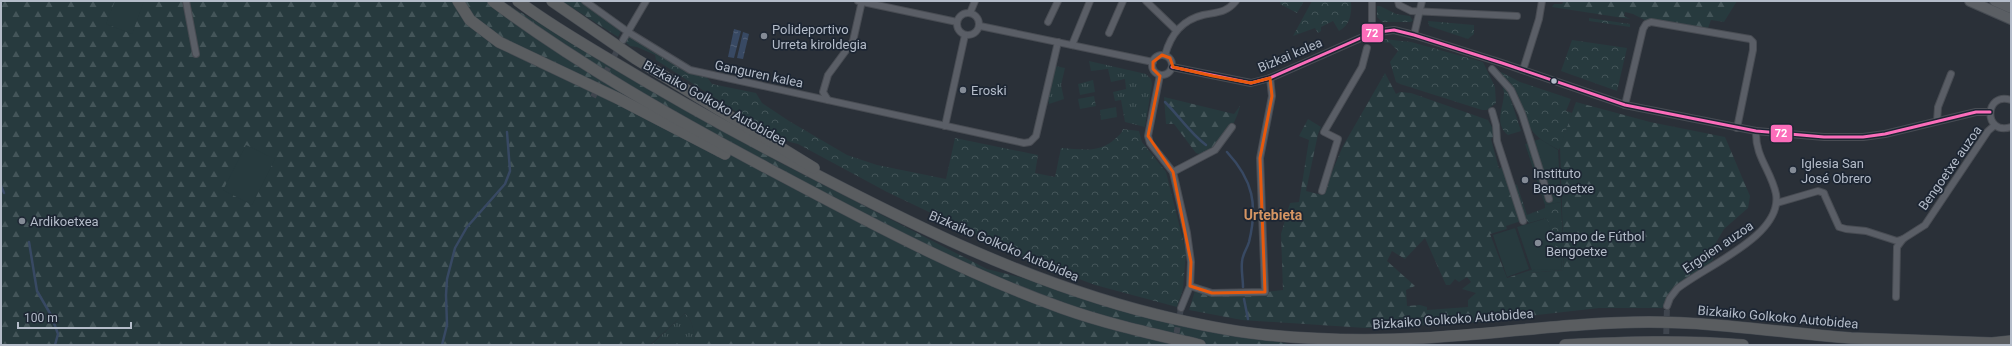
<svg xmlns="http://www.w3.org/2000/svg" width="2012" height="346" font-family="Roboto,sans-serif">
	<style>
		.grass { fill: url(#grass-tufts) }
		.forest { fill: url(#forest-firs); fill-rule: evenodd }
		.park { fill: url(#park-crowns) }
		.pitch { fill: #273a3e }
		.water { fill: url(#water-ripples) }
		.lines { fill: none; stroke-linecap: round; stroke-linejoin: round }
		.stream { stroke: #384963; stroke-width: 2.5 }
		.minor-tunnel { stroke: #3f454e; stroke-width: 6; stroke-dasharray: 6 3; stroke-linecap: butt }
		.minor-casing { stroke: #484c53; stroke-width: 8 }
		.trunk-casing { stroke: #474c53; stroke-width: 12 }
		.motorway-casing { stroke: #474c53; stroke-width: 12 }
		.minor { stroke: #5a5e66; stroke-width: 6 }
		.trunk { stroke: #5b5f64; stroke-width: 10 }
		.motorway { stroke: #5a5d60; stroke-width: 11 }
		.bus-1-casing { stroke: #1d2633; stroke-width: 6 }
		.bus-1 { stroke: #fb6dba; stroke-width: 3 }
		.marked { fill: none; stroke: #e8590c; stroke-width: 3; stroke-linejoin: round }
		.poi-dot { fill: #848b96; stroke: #1d2633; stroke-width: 1.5 }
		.bus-dot { fill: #b4bcc9; stroke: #1d2633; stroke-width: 1.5 }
		.labels { text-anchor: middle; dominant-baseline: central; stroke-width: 3.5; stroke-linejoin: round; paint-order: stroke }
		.poi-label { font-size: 13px; fill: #b4bcc9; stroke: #1d2633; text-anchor: start }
		.street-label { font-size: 13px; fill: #b4bcc9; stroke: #1d2633 }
		.neighbourhood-label { font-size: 14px; font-weight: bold; fill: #d59563; stroke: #1d2633 }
		.line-badge { stroke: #1d2633; stroke-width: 1.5 }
		.badge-label { font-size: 11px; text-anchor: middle; font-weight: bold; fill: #fff }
	</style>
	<defs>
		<pattern id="grass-tufts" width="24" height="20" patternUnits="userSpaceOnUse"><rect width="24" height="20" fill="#273a3e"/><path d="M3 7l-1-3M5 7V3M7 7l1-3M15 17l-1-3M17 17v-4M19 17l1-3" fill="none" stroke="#445559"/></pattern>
		<pattern id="forest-firs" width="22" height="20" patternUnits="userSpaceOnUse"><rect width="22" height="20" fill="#273a3e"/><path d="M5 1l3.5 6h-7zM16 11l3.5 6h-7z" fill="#445559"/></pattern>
		<pattern id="park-crowns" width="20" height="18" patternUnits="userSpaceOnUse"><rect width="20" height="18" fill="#273a3e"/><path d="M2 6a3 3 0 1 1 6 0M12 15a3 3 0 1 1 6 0" fill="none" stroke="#445559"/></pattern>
		<pattern id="water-ripples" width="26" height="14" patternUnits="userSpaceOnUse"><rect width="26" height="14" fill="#384963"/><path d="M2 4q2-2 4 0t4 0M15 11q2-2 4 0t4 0" fill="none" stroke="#526178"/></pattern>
	</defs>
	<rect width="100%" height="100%" fill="#2a3038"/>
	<!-- grass -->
	<g class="grass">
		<polygon points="1089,61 1146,74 1151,79 1152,84 1145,127 1125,122 1121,100 1115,101 1113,92 1126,89 1125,79 1111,82 1108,69 1091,71"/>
		<polygon points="1055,66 1065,68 1061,85 1064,99 1049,104 1048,97"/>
		<polygon points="1093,80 1095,92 1080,95 1078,84"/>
		<polygon points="1116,107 1117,117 1101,120 1100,110"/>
		<path d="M685,313C694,322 694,333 695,345H651Z"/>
	</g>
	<!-- forest -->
	<g class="forest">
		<path d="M1,1H501L779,162L987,269L1292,345H695C694,334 694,322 685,313L650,345H1Z"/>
		<polygon points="562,1 588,1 624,25 618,37"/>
		<polygon points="1564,1 1737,1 1724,22 1711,20 1708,28 1704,29 1645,20 1633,14 1625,12 1624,16 1630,19 1552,7 1554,4 1562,4"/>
		<path d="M1385,73L1396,94L1400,92L1411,93L1488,120L1493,129V137L1491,139L1499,169L1503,166L1521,221L1506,226L1507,229L1490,234L1507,278L1528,271L1529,273L1564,270L1560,146L1576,102L1650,122L1725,137L1750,196L1748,208L1724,229L1714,246L1713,260L1662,308H1599L1468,323L1366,328L1242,320L1189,310L1195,291L1266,292L1283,290L1281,234L1290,203L1299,202L1309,140L1299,136L1308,119L1321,127L1318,134L1306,191L1322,195L1343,146ZM1425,238L1446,285H1450L1455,279L1459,282L1467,277L1471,282L1462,289L1476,293L1468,300V307L1427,310V307L1420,305L1407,306L1406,290L1415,286L1387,261L1392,251L1405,259Z"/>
		<path d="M1164,97L1234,114L1240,106C1235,127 1222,143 1205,156L1196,153L1174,124H1166Z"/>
	</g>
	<!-- park -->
	<g class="park">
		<polygon points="1281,1 1304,1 1297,13 1280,4"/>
		<path d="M1312,1H1353L1351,2C1352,14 1350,25 1339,31L1333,21L1321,27V31L1318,33L1315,28L1293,36Z"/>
		<polygon points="1377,6 1380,6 1396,14 1410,16 1413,21 1410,22 1382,22 1377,17"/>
		<polygon points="1589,18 1630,24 1630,27 1589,21"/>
		<polygon points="1428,21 1474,25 1474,34 1468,39 1429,26"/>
		<path d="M628,32L690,70L704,73L712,84L756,93L762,103L789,121L847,155L877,165L946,179L955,138L1038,155L1035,173L1055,177L1061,148C1083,149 1099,154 1116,138C1119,135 1122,133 1123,129L1139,131L1142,142L1166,172L1186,252L1183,289L1177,307L1095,285L1005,251L992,242L887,192L798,144L790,142L757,125L656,60L655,55L637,47L630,46L623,40Z"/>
		<polygon points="1384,39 1411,42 1483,62 1495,87 1496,103 1487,110 1482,110 1400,84 1396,82 1390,62 1398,51 1390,43 1377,42 1378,40"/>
		<polygon points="1572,40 1627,48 1617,91 1561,71"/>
		<path d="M1501,72L1520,82L1571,99L1566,111L1572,113L1559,150C1550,145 1540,140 1533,132C1518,112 1526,92 1500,74Z"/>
		<path d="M1501,81L1508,91L1521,131L1508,135C1494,124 1503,109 1504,94C1504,90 1502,85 1501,81Z"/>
		<polygon points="1094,96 1096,106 1080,109 1078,99"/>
		<polygon points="1514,184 1517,185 1527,215 1545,208 1545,205 1561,202 1564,270 1528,273 1528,271 1535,269 1562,269 1561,260 1559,259 1546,218 1529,223 1525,219"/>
	</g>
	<!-- pitch -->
	<g class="pitch">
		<polygon points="115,1 144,1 132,34 106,24"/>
		<polygon points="1540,139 1558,150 1561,202 1545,205 1525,144"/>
		<polygon points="246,145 275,159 252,205 223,190"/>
		<polygon points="1547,218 1559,259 1561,259 1562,269 1536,270 1535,269 1532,271 1517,227"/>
		<polygon points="1515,228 1529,269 1507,277 1493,235"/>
	</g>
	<!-- water -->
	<g class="water">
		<polygon points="734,29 741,31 734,58 728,57"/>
		<polygon points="743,32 749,34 743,59 737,58"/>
	</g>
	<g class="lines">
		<!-- stream -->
		<g class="stream">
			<path d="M1165,102C1179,116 1190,133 1206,145"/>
			<path d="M1227,152C1253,180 1258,205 1249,242C1247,249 1242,255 1242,262C1241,270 1243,279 1243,287"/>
			<polyline points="1,186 4,193"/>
			<polyline points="29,242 37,291 51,315 58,334 55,345"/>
			<polyline points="1244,299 1248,319"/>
			<polyline points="442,345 447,325 446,295 447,279 455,248 467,227 505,184 510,171 507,132"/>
		</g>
		<!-- minor-tunnel -->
		<g class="minor-tunnel">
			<polyline points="593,97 620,45"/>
			<polyline points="1175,342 1181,308"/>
			<polyline points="1666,343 1667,306"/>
		</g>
		<!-- minor casing -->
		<g class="minor-casing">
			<g id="minor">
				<polyline points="186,1 196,54"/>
				<polyline points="585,1 628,32 690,70 1024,143 1030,142 1036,136 1058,42"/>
				<polyline points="858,1 957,22"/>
				<polyline points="1146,1 1176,30"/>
				<polyline points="1398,1 1399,5 1411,11 1517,16"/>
				<circle cx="968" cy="24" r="11"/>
				<polyline points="970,13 975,1"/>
				<polyline points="1048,22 1058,1"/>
				<polyline points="980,26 1153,62"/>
				<polyline points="1109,33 1123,1"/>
				<polyline points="1372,33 1372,1"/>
				<polyline points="1414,35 1422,1"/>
				<polyline points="623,40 646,1"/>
				<polyline points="1072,45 1090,1"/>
				<circle cx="1162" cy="65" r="10"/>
				<path d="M1165,55C1171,34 1182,20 1203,15C1218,12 1226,13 1236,1"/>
				<polyline points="1172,67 1251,83 1270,78 1372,33 1394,30 1414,35 1502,63 1625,105 1756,131 1824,137 1863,137 1885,134 1976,112 1990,112"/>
				<polyline points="1492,69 1511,90 1522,114 1549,199"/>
				<polyline points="1523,70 1539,19 1542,1"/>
				<polyline points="1160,75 1148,136 1150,143 1173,172 1187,233 1191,262 1190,286 1181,308"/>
				<polyline points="828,100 823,92 828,75 853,41 862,1"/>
				<path d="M2011,100C1984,91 1983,136 2011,127"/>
				<polyline points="1625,105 1643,29 1646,24 1651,22 1750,39 1753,42 1753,50 1737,128"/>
				<polyline points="1492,111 1496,125 1497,141 1523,221"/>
				<polyline points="1937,121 1938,107 1951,74"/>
				<polyline points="945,126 965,35"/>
				<polyline points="1173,172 1215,150 1232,127"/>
				<polyline points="1322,191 1338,139 1324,132 1362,67 1367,48"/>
				<polyline points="1777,203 1818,191 1824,193 1825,196 1839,227 1846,229 1866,231 1897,241 1903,239"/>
				<polyline points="1190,286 1212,293 1265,292 1260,158 1272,96 1270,78"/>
				<polyline points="1896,297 1897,247 1903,239 1925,225 1988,131 1995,125"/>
				<path d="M1667,306L1670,298L1677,289C1705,266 1783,236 1776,194C1771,170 1755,157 1756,131"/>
			</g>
		</g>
		<!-- trunk casing -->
		<g class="trunk-casing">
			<g id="trunk">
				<polyline points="1970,1 2011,19"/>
				<polyline points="1995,1 2011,8"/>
			</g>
		</g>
		<!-- motorway casing -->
		<g class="motorway-casing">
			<g id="motorway">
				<polyline points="458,1 470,20 499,42 617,98 725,154"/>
				<path d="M493,1C579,65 673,118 767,168C863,219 959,271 1062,308C1107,324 1153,334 1200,345"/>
				<path d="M518,1C547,23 578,41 610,60C663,92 718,123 773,152C902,220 1032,287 1175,319C1206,326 1236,332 1267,335C1319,340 1371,341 1423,338C1499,334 1573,322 1649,322C1717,322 1784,333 1851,338C1898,340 1945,341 1992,343L2011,341"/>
				<polyline points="552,1 636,59 814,168"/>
				<path d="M1565,345C1625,342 1683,340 1743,345"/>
			</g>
		</g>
		<!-- minor -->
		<use href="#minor" class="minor"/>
		<!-- trunk -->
		<use href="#trunk" class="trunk"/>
		<!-- motorway -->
		<use href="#motorway" class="motorway"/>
		<!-- bus-1 casing -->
		<g class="bus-1-casing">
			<polyline id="bus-1" points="1172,67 1251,83 1270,78 1372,33 1394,30 1414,35 1502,63 1625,105 1756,131 1824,137 1863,137 1885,134 1976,112 1990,112"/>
		</g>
		<!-- bus-1 -->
		<use href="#bus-1" class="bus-1"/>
	</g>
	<!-- marked area -->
	<path class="marked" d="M1162,55L1170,58L1173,67L1213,76L1251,83L1270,78L1272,96L1260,158L1265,292L1212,293L1190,286L1191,262L1173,172L1148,136L1160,76L1153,69V62Z"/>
	<!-- markers -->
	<g class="poi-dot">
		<circle cx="764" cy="36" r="4"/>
		<circle cx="963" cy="90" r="4"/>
		<circle cx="1793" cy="170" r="4"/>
		<circle cx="1525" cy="180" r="4"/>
		<circle cx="22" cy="221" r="4"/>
		<circle cx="1538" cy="243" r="4"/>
	</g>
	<circle class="bus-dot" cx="1554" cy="81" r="3.5"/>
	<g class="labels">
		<!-- poi labels -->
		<g class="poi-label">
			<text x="772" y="29">Polideportivo<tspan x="772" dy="15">Urreta kiroldegia</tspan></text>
			<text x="971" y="90">Eroski</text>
			<text x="1801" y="163">Iglesia San<tspan x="1801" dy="15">José Obrero</tspan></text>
			<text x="1533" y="173">Instituto<tspan x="1533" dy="15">Bengoetxe</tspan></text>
			<text x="30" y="221">Ardikoetxea</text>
			<text x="1546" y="236">Campo de Fútbol<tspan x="1546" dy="15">Bengoetxe</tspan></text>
		</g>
		<!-- street labels -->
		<g class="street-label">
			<text transform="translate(1290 55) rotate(-23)">Bizkai kalea</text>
			<text transform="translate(759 74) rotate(12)">Ganguren kalea</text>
			<text transform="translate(715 103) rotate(29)">Bizkaiko Golkoko Autobidea</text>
			<text transform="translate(1950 168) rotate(-55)">Bengoetxe auzoa</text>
			<text transform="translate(1004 246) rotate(23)">Bizkaiko Golkoko Autobidea</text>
			<text transform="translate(1718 247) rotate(-34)">Ergoien auzoa</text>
			<text transform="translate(1778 317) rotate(5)">Bizkaiko Golkoko Autobidea</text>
			<text transform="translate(1453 319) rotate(-4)">Bizkaiko Golkoko Autobidea</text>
		</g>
		<!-- neighbourhood labels -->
		<g class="neighbourhood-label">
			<text x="1273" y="215">Urtebieta</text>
		</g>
	</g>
	<g class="line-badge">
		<rect x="1361" y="23" width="23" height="20" rx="4" fill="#fb6dba"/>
		<rect x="1770" y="124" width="23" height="19" rx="4" fill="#fb6dba"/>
	</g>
	<g class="badge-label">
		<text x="1372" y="37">72</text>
		<text x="1781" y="137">72</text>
	</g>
	<!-- border -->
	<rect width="2012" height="346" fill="none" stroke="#b4bcc9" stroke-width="4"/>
	<!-- scale -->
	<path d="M18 322v6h113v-6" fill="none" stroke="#b4bcc9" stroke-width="2"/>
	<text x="24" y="322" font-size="12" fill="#b4bcc9" stroke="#1d2633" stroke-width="3" paint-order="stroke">100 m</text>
</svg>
